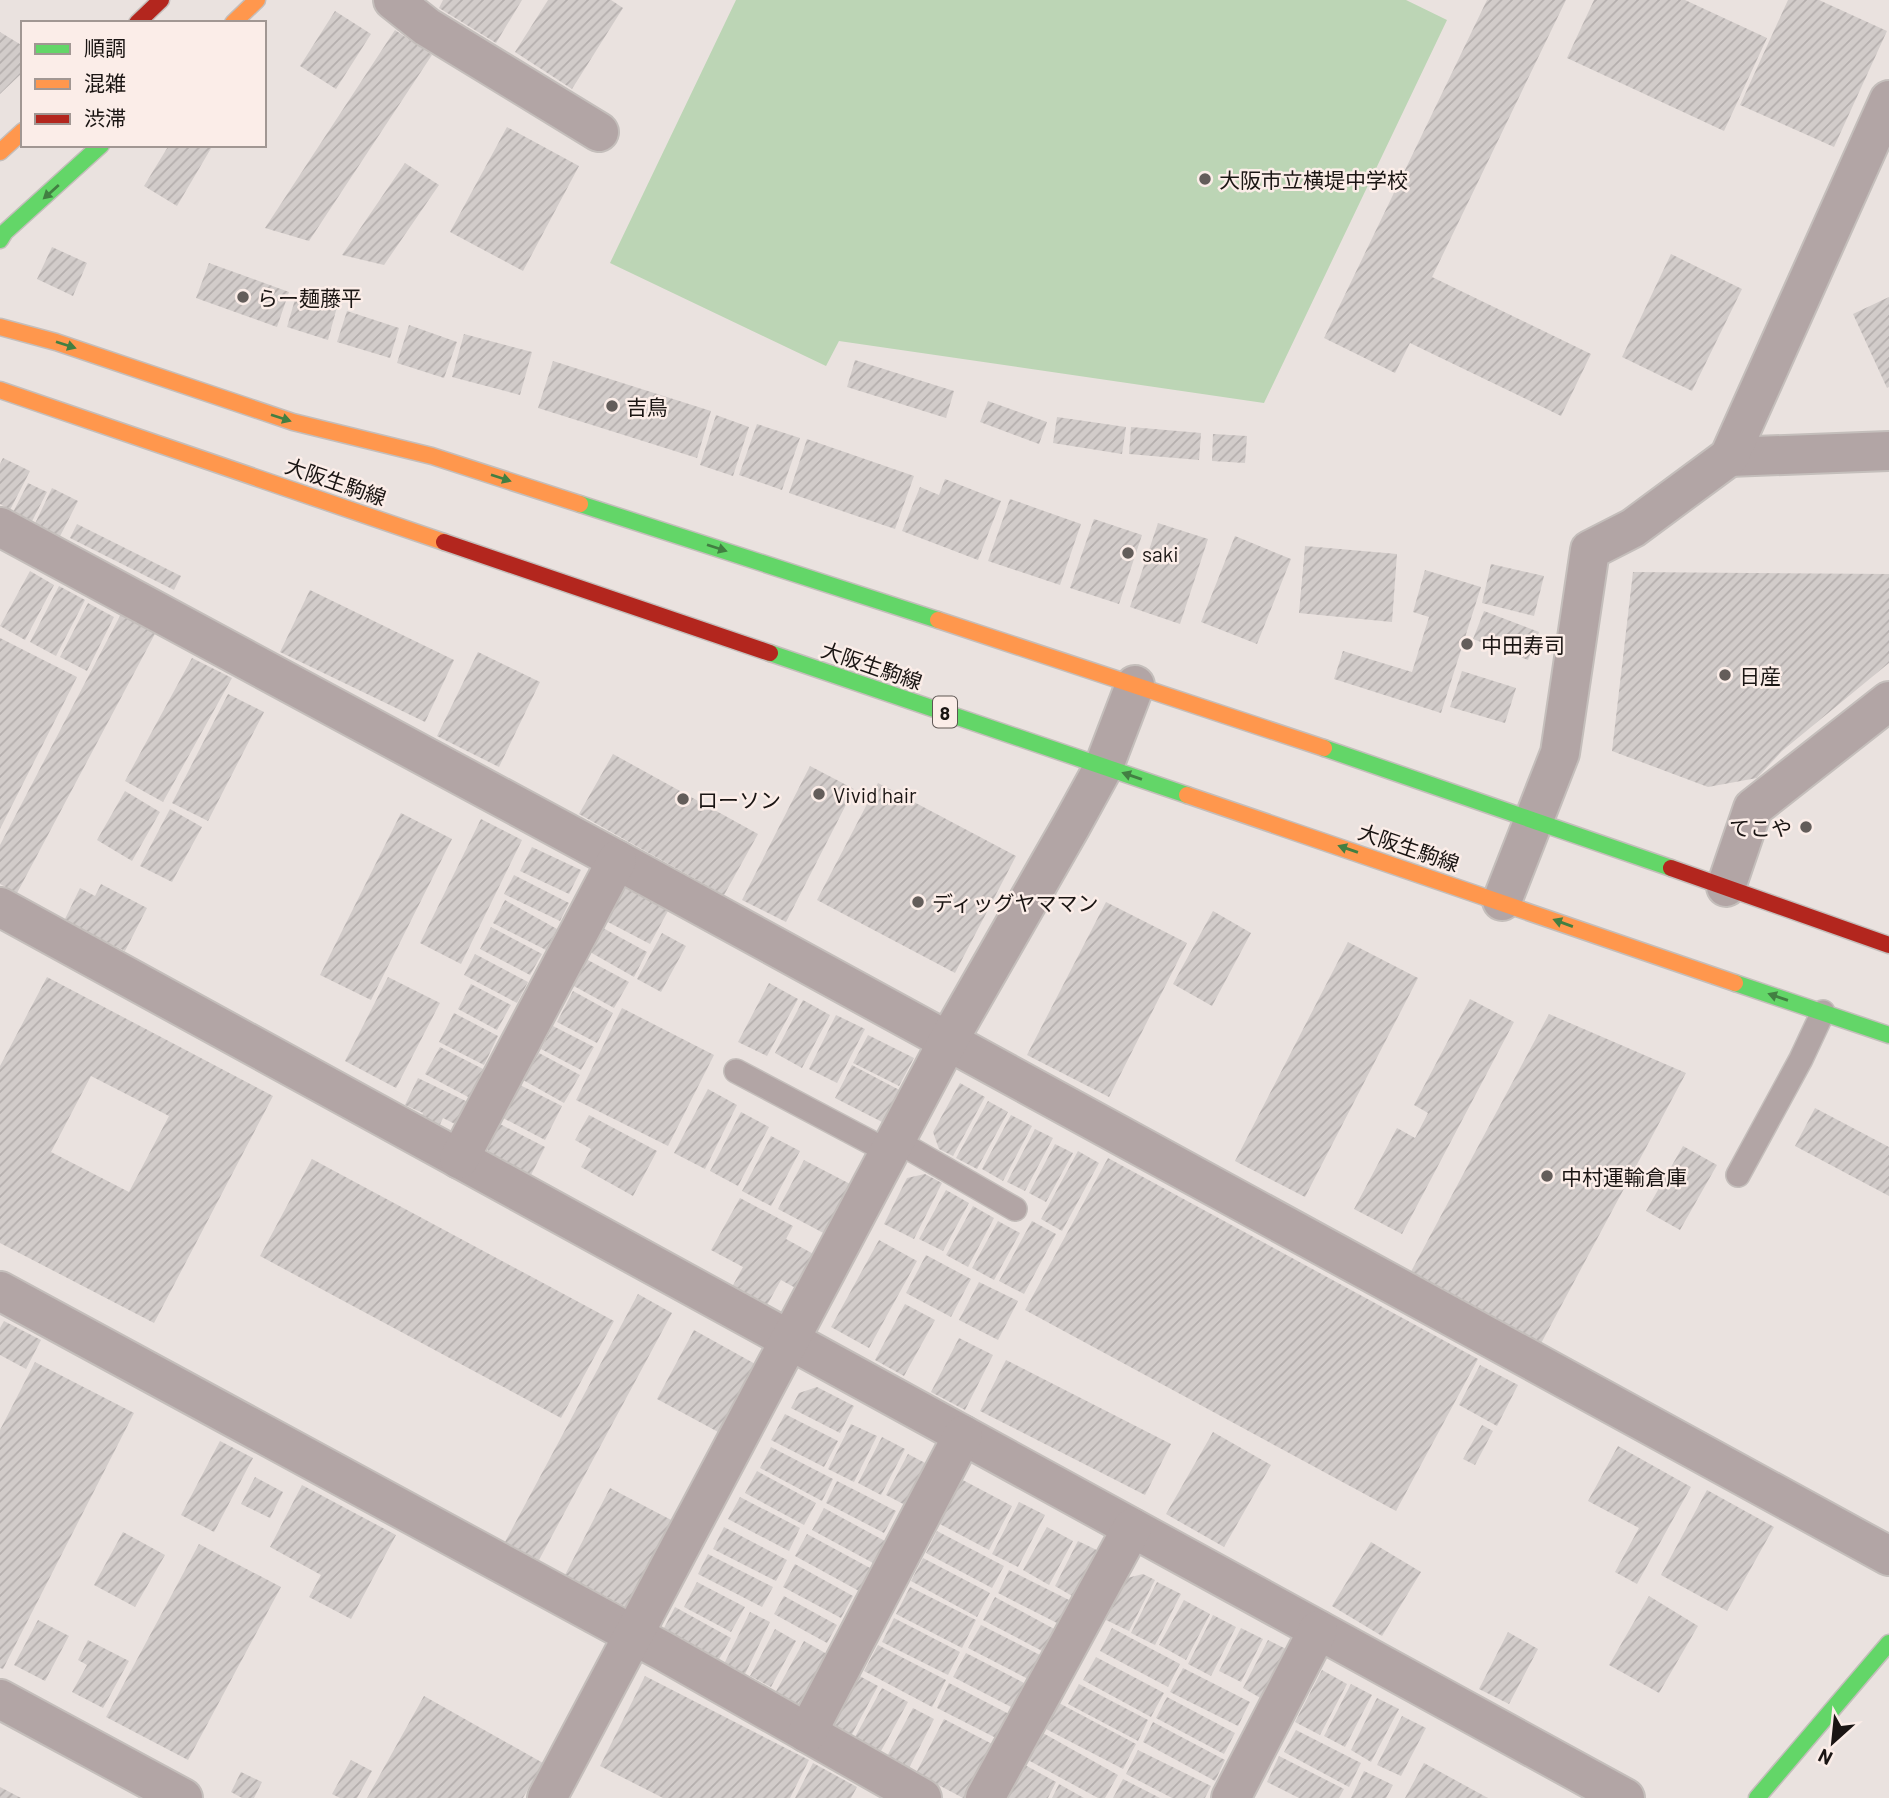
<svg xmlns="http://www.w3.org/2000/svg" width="1889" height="1798" font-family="Barlow,'Noto Sans JP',sans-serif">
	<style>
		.pitch { fill: #bcd5b5 }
		.building { fill: url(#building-hatch); fill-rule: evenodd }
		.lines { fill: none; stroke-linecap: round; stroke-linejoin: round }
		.lane-casing { stroke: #c4bebb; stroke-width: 26 }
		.street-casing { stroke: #c4bebb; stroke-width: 42 }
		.fast-casing { stroke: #c4bebb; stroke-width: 19 }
		.slow-casing { stroke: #c4bebb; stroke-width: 19 }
		.jam-casing { stroke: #c4bebb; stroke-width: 19 }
		.lane { stroke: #b2a5a5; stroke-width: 23 }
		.street { stroke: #b2a5a5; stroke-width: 38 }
		.fast { stroke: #63d668; stroke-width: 16 }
		.slow { stroke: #ff974d; stroke-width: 16 }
		.jam { stroke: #b3261e; stroke-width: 16 }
		.oneway { fill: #427f42 }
		.poi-dot { fill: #635d5a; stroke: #fbede8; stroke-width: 2.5 }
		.labels { text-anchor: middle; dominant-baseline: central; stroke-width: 5; stroke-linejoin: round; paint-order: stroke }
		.shield { fill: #fbede8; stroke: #5e5653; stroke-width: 2 }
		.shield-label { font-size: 19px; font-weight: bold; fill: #1a1513 }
		.poi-label { font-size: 21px; fill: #1a1513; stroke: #fbede8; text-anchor: start }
		.street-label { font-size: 21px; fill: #1a1513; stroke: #fbede8 }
	</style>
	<defs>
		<pattern id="building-hatch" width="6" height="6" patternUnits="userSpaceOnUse" patternTransform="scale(1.75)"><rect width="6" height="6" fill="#d2ccca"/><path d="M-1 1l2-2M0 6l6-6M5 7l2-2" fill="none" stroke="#b4aead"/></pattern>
	</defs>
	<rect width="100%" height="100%" fill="#eae2df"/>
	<!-- pitch -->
	<polygon class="pitch" points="736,0 1406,0 1447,20 1264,403 839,341 826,366 610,263"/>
	<!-- building -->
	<g class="building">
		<polygon points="443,0 522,0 496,43 439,8"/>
		<polygon points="548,0 611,0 623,8 572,89 515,52"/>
		<polygon points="1487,0 1566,0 1432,277 1591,354 1561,416 1410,343 1395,373 1324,338"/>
		<polygon points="1594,0 1685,0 1767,38 1724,131 1567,58"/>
		<polygon points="1788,0 1819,0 1887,31 1834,147 1740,105"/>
		<polygon points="335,11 371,34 336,89 300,66"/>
		<polygon points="395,30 432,55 309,241 265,228"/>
		<polygon points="0,32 23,46 23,72 0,94"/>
		<polygon points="507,127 579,166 523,271 450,232"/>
		<polygon points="169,145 213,145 177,206 144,186"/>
		<polygon points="405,163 439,185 384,265 342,255"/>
		<polygon points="52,247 87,263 73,296 37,279"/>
		<polygon points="1671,254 1742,289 1692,391 1622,357"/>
		<polygon points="209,263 289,292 277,327 196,298"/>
		<polygon points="296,296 337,307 328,340 287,327"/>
		<polygon points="1889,297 1889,387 1887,388 1853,314"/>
		<polygon points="347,311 399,328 390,358 337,342"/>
		<polygon points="409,325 457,342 444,378 397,363"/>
		<polygon points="464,334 532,352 520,395 452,377"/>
		<polygon points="855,360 954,391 946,418 847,387"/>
		<polygon points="553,361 711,411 697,458 538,408"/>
		<polygon points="988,401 1047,422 1039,444 980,422"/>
		<polygon points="716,415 749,427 733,476 700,465"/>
		<polygon points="1057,417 1126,427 1122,454 1053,443"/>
		<polygon points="757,424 800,438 782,490 739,475"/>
		<polygon points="1131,427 1201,433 1199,460 1129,454"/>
		<polygon points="1213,434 1247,436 1245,463 1212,461"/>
		<polygon points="807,439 914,476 895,529 789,493"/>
		<polygon points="3,458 30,471 10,510 0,504 0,464"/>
		<polygon points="945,479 1001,501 978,560 902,531 920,487 939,495"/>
		<polygon points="28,483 47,492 27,531 8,522"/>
		<polygon points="52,488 78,501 55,546 30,534"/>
		<polygon points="1010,499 1081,524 1060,585 988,561"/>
		<polygon points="1094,519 1142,535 1119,604 1070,588"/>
		<polygon points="1158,523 1208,539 1180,624 1130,607"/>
		<polygon points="77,524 181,576 174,590 70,538"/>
		<polygon points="1235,536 1291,559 1257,644 1201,622"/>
		<polygon points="1305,546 1397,554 1392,622 1299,613"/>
		<polygon points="1491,564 1544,576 1534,616 1482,603"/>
		<polygon points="1425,570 1481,587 1441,713 1334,679 1343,651 1412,672 1429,617 1413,612"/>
		<polygon points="30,571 54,585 25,640 0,626"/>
		<polygon points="1633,572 1889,574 1889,663 1782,751 1757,778 1708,787 1612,751"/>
		<polygon points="59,586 85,600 56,656 30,642"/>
		<polygon points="310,590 454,660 425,722 280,652"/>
		<polygon points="88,603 114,617 87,671 60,657"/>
		<polygon points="1484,611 1539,632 1528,660 1473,639"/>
		<polygon points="121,614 156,632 17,893 0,884 0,845"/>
		<polygon points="0,638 77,677 0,829"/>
		<polygon points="478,652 540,682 499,767 437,736"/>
		<polygon points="192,658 232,678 163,802 125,781"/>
		<polygon points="1462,671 1516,688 1505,723 1450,707"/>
		<polygon points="228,694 264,712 208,821 172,803"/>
		<polygon points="613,754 758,834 724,895 579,814"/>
		<polygon points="810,766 854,789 786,922 742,900"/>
		<polygon points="878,783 1016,856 955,973 817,900"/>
		<polygon points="125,791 160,812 132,861 97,840"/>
		<polygon points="170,809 202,827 172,882 140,866"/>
		<polygon points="401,813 452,839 371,1000 320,975"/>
		<polygon points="481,819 522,840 461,964 420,943"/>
		<polygon points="532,847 581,870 569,894 520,871"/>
		<polygon points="514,875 569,903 560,921 504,894"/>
		<polygon points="101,884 147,908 125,951 64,921 80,888 95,896"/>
		<polygon points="623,887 668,911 650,944 604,920"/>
		<polygon points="505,900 557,929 546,950 493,923"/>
		<polygon points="1106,902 1187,943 1109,1097 1027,1055"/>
		<polygon points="1213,911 1251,933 1212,1006 1173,984"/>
		<polygon points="491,927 542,954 530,975 480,949"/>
		<polygon points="603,928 647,952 634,977 590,952"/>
		<polygon points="662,933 686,946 661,992 637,979"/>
		<polygon points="1348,942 1418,978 1305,1197 1235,1161"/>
		<polygon points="475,954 528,982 517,1003 464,975"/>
		<polygon points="586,959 629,982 614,1008 572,985"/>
		<path d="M47,977L273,1096L154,1323L0,1243V1066ZM91,1076L169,1116L129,1192L51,1152Z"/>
		<polygon points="388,977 440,1003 396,1088 345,1061"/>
		<polygon points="769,983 798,999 767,1056 738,1042"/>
		<polygon points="471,984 511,1005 497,1030 458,1009"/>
		<polygon points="573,991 613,1013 597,1043 557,1022"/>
		<polygon points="1470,999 1514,1022 1402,1234 1354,1209 1397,1128 1415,1138 1428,1113 1414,1105"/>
		<polygon points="803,1000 830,1015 802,1068 775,1053"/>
		<polygon points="622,1008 714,1055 668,1146 576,1100"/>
		<polygon points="454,1013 498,1036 484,1065 439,1042"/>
		<polygon points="1549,1014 1686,1073 1538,1349 1407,1279"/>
		<polygon points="836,1015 865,1029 837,1083 809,1069"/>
		<polygon points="553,1026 594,1047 581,1070 541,1049"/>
		<polygon points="868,1035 914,1058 899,1086 853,1063"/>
		<polygon points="440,1047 485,1070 470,1098 425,1074"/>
		<polygon points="539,1053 580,1075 564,1103 523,1080"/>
		<polygon points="852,1065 905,1093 888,1125 835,1098"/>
		<polygon points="418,1078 472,1104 461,1127 443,1118 437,1131 419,1122 423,1113 405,1105"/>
		<polygon points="960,1083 985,1097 953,1156 939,1149 933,1132"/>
		<polygon points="520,1085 562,1106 545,1140 503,1118"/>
		<polygon points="708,1089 737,1105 705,1169 674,1153"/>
		<polygon points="988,1101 1008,1112 977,1169 956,1158"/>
		<polygon points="1815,1108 1889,1147 1889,1196 1795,1146"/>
		<polygon points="741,1112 769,1127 738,1186 710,1171"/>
		<polygon points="589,1115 657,1151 633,1196 581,1167 591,1149 575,1140"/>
		<polygon points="1011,1115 1032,1126 1003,1181 982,1169"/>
		<polygon points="498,1123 545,1147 528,1181 493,1163 486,1145"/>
		<polygon points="1035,1129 1053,1138 1025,1191 1007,1182"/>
		<polygon points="771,1136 800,1151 771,1206 742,1191"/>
		<polygon points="1055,1144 1073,1153 1046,1202 1029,1193"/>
		<polygon points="1683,1146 1717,1165 1680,1230 1646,1211"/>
		<polygon points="1078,1151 1099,1163 1062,1231 1041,1219"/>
		<polygon points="1108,1158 1478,1359 1396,1511 1025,1310"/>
		<polygon points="312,1159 614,1321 561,1418 260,1256"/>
		<polygon points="804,1160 854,1186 829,1236 778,1209"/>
		<polygon points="925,1174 942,1183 914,1239 884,1224 907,1178"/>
		<polygon points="946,1190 969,1203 943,1251 919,1239"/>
		<polygon points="740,1198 793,1226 786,1239 819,1257 801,1291 781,1280 767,1305 732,1287 743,1267 711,1250"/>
		<polygon points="973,1206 994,1218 968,1267 946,1255"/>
		<polygon points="998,1221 1020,1233 994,1280 972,1268"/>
		<polygon points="1032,1221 1056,1234 1024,1294 999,1281"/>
		<polygon points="879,1240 917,1261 869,1348 831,1327"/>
		<polygon points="926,1255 971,1279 951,1317 906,1293"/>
		<polygon points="979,1282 1018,1301 998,1340 959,1320"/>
		<polygon points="638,1294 672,1313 539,1560 505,1542"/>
		<polygon points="905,1304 935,1320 904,1376 875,1360"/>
		<polygon points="4,1321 41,1340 26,1369 0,1355 0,1328"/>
		<polygon points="694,1330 757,1365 720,1433 657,1399"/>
		<polygon points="959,1338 993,1355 965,1410 931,1392"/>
		<polygon points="1006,1360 1171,1444 1145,1495 980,1411"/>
		<polygon points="35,1362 134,1413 3,1669 0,1668 0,1430"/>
		<polygon points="1480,1365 1518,1385 1497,1426 1459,1405"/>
		<polygon points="817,1387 854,1406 840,1433 791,1408 799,1393"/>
		<polygon points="785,1414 838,1441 824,1467 771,1440"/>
		<polygon points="851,1424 877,1436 854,1482 828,1469"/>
		<polygon points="1482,1425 1493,1431 1475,1465 1463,1459"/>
		<polygon points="1213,1432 1271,1465 1224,1547 1166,1514"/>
		<polygon points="882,1437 905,1449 881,1495 858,1483"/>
		<polygon points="220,1441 253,1458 214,1532 181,1515"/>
		<polygon points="1618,1446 1691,1487 1637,1584 1615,1572 1639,1528 1588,1501"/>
		<polygon points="771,1447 833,1479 822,1501 760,1468"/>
		<polygon points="908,1454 929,1465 907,1506 886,1495"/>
		<polygon points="757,1471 816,1503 804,1525 745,1493"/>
		<polygon points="255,1477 283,1492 270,1518 241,1504"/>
		<polygon points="959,1478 1012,1506 989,1550 936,1522"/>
		<polygon points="837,1481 896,1511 884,1533 826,1503"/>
		<polygon points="302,1485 396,1535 351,1619 309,1597 321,1575 270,1547"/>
		<polygon points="610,1488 677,1523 632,1610 565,1575"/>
		<polygon points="1707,1490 1774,1527 1727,1611 1661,1575"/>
		<polygon points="740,1497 800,1528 789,1551 728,1519"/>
		<polygon points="1019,1502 1045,1515 1018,1567 992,1554"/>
		<polygon points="824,1508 885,1541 873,1563 812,1530"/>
		<polygon points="724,1527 787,1560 776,1581 713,1549"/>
		<polygon points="1047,1527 1073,1541 1049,1585 1023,1570"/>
		<polygon points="937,1531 1004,1566 992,1588 926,1553"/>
		<polygon points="123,1532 165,1555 135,1607 94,1585"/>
		<polygon points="807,1534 872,1569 859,1591 795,1556"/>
		<polygon points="1078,1541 1103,1553 1079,1600 1055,1586"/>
		<polygon points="1371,1542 1421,1572 1382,1636 1332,1606"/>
		<polygon points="199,1544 281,1587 188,1760 106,1717"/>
		<polygon points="708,1554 773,1587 762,1607 698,1574"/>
		<polygon points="923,1558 990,1593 977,1617 911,1581"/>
		<polygon points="795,1564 853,1596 841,1618 783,1587"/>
		<polygon points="1009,1570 1071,1601 1059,1624 998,1593"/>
		<polygon points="1143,1574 1155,1580 1129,1631 1106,1620 1127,1578"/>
		<polygon points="697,1582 745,1607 731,1632 684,1607"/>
		<polygon points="1157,1582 1181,1594 1155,1645 1131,1633"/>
		<polygon points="910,1587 976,1620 962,1648 896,1614"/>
		<polygon points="784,1596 837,1625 827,1643 774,1614"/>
		<polygon points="1649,1596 1698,1626 1659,1693 1609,1665"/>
		<polygon points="995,1597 1056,1630 1044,1652 983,1620"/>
		<polygon points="1184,1600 1210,1614 1186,1660 1159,1645"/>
		<polygon points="675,1607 731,1638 713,1670 670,1647 664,1628"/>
		<polygon points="750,1612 770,1622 745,1674 724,1664"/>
		<polygon points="1213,1615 1236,1627 1211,1676 1188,1664"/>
		<polygon points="894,1618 960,1652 948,1675 882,1642"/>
		<polygon points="38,1620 69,1636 45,1681 14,1665"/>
		<polygon points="981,1625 1040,1655 1028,1679 968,1648"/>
		<polygon points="1112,1628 1180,1664 1168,1687 1100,1651"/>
		<polygon points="1241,1628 1263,1639 1241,1682 1219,1671"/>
		<polygon points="775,1629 796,1641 771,1687 750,1676"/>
		<polygon points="1508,1632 1538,1649 1509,1704 1479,1689"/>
		<polygon points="88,1640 129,1661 103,1708 72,1692 87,1665 78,1660"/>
		<polygon points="1268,1640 1290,1651 1264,1700 1243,1688"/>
		<polygon points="804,1641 827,1654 797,1708 774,1695"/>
		<polygon points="878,1645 946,1680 932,1707 864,1671"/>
		<polygon points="966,1653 1028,1685 1015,1709 953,1677"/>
		<polygon points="1096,1657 1164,1693 1151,1717 1083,1680"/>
		<polygon points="1183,1668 1250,1702 1238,1726 1170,1692"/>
		<polygon points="1322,1670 1347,1684 1320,1735 1295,1722"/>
		<polygon points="854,1673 878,1686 851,1736 834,1726 832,1712"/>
		<polygon points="645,1676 809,1760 790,1798 663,1798 600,1766"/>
		<polygon points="949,1683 1011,1715 998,1739 937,1708"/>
		<polygon points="1079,1684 1148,1720 1138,1741 1068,1704"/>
		<polygon points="1351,1684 1372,1695 1345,1747 1324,1736"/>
		<polygon points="882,1688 908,1702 881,1751 855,1737"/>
		<polygon points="424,1696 543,1763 523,1798 367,1798"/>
		<polygon points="1167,1697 1235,1733 1224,1754 1156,1718"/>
		<polygon points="1377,1698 1399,1709 1371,1762 1351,1750"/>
		<polygon points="1059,1703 1136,1744 1123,1769 1046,1729"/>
		<polygon points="913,1708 934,1719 907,1772 885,1760"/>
		<polygon points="1402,1716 1426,1728 1401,1776 1377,1765"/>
		<polygon points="944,1719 996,1746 969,1798 963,1798 916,1773"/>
		<polygon points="1153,1722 1225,1760 1215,1781 1143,1742"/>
		<polygon points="1296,1730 1361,1763 1349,1787 1284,1752"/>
		<polygon points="1043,1733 1118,1775 1105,1798 1098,1798 1028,1760"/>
		<polygon points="1138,1750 1211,1786 1205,1798 1172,1798 1126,1774"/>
		<polygon points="1279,1756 1344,1789 1339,1798 1299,1798 1267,1782"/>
		<polygon points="351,1760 372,1771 357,1798 340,1798 332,1794"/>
		<polygon points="813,1763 857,1787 851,1798 795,1798"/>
		<polygon points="1424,1763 1488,1798 1405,1798"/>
		<polygon points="1025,1765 1056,1782 1048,1798 1008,1798"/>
		<polygon points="1364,1771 1393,1785 1386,1798 1351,1798"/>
		<polygon points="241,1772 262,1782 254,1798 242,1798 231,1792"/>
		<polygon points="1123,1779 1160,1798 1113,1798"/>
		<polygon points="1059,1784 1084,1798 1052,1798"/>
		<polygon points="0,1787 21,1798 0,1798"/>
	</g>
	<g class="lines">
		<!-- lane casing -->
		<g class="lane-casing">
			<g id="lane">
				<polyline points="736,1071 889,1152"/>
				<polyline points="895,1140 1015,1209"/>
				<polyline points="1738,1175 1801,1059 1823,1012"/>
			</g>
		</g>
		<!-- street casing -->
		<g class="street-casing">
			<g id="street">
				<polyline points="393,0 427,27 599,132"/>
				<polyline points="1729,457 1889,451"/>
				<polyline points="0,527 617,860 1889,1556"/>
				<polyline points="1726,887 1753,808 1889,701"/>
				<polyline points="1502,901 1560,753 1590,550 1633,528 1729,457 1889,100"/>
				<polyline points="0,907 1625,1798"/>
				<polyline points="459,1159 617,860"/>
				<polyline points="0,1291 663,1651 922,1798"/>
				<polyline points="0,1699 183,1798"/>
				<polyline points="807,1733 963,1435"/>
				<polyline points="547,1798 948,1041 1071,826 1104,766 1135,685"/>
				<polyline points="985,1798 1132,1528"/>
				<polyline points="1231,1798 1318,1630"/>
			</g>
		</g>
		<!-- fast casing -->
		<g class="fast-casing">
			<g id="fast">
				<polyline points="0,240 5,232 101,145"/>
				<polyline points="580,504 938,620"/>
				<polyline points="770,653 1187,795"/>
				<polyline points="1324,748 1671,868"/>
				<polyline points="1735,983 1889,1035"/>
				<polyline points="1757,1798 1889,1643"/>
			</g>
		</g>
		<!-- slow casing -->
		<g class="slow-casing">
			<g id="slow">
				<polyline points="233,23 257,0"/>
				<polyline points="0,152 23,131"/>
				<polyline points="0,327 56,342 293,422 432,456 580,504"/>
				<polyline points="0,390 444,542"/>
				<polyline points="938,620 1324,748"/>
				<polyline points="1187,795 1735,983"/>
			</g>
		</g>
		<!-- jam casing -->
		<g class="jam-casing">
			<g id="jam">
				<polyline points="137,23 161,0"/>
				<polyline points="444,542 770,653"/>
				<polyline points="1671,868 1889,945"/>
			</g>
		</g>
		<!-- lane -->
		<use href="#lane" class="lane"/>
		<!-- street -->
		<use href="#street" class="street"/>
		<!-- fast -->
		<use href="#fast" class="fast"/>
		<!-- slow -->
		<use href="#slow" class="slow"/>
		<!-- jam -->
		<use href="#jam" class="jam"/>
	</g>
	<!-- one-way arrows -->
	<defs><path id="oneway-solid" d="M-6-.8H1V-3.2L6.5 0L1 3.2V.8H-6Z" transform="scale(1.75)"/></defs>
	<g class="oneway">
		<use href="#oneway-solid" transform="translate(51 192) rotate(138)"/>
		<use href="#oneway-solid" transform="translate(66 345) rotate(18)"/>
		<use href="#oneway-solid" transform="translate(281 418) rotate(18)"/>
		<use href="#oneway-solid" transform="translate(501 478) rotate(18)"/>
		<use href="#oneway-solid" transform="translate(717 548) rotate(18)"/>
		<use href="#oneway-solid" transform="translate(1132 776) rotate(-161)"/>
		<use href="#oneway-solid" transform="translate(1348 849) rotate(-161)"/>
		<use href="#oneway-solid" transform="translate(1563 923) rotate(-160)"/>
		<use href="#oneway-solid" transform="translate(1778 997) rotate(-161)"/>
	</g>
	<!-- markers -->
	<g class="poi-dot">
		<circle cx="1205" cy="179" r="7"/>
		<circle cx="243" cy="297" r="7"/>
		<circle cx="612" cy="406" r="7"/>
		<circle cx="1128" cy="553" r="7"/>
		<circle cx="1467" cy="644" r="7"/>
		<circle cx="1725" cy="675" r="7"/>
		<circle cx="819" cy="794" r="7"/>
		<circle cx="683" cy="799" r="7"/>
		<circle cx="1806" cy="827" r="7"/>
		<circle cx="918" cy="902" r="7"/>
		<circle cx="1547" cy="1176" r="7"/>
	</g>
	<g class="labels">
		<!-- shield labels -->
		<rect class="shield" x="933" y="696.5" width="24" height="31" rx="5"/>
		<g class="shield-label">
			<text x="945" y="712">8</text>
		</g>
		<!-- poi labels -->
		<g class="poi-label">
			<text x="1219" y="179">大阪市立横堤中学校</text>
			<text x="257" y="297">らー麺藤平</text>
			<text x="626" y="406">吉鳥</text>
			<text x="1142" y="553">saki</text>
			<text x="1481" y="644">中田寿司</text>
			<text x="1739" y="675">日産</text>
			<text x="833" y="794">Vivid hair</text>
			<text x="697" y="799">ローソン</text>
			<text x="1792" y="827" text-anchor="end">てこや</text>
			<text x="932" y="902">ディッグヤママン</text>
			<text x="1561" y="1176">中村運輸倉庫</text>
		</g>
		<!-- street labels -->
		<g class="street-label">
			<text transform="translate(336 481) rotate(19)">大阪生駒線</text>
			<text transform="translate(872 665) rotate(19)">大阪生駒線</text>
			<text transform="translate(1409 847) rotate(19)">大阪生駒線</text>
		</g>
	</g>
	<!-- legend -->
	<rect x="21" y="21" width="245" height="126" fill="#fbede8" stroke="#a19793" stroke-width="2"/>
	<rect x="35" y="44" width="35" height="10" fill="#63d668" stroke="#a19793" stroke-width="2"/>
	<text x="84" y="56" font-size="21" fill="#1a1513">順調</text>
	<rect x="35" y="79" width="35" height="10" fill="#ff974d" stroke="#a19793" stroke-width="2"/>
	<text x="84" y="91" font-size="21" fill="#1a1513">混雑</text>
	<rect x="35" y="114" width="35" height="10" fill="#b3261e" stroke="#a19793" stroke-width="2"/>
	<text x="84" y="126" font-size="21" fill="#1a1513">渋滞</text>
	<!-- north arrow -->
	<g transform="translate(1833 1742) rotate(207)" stroke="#fbede8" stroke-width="5" paint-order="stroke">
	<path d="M0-5L12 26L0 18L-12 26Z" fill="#1a1513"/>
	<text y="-10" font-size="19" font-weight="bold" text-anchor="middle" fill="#1a1513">N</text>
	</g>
</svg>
